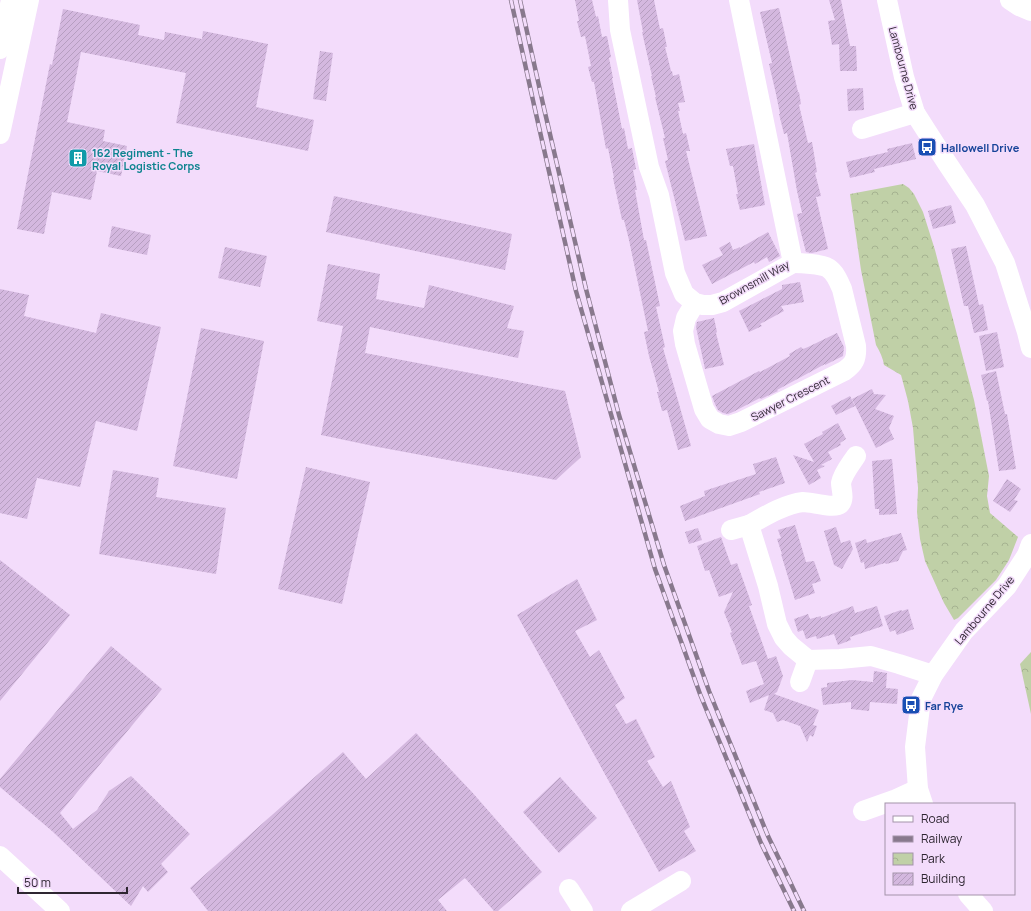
<svg xmlns="http://www.w3.org/2000/svg" width="1031" height="911" font-family="Manrope,sans-serif">
	<style>
		.park { fill: url(#park-crowns) }
		.building { fill: url(#building-hatch) }
		.lines { fill: none; stroke-linecap: round; stroke-linejoin: round }
		.minor { stroke: #fff; stroke-width: 20 }
		.rail-casing { stroke: #88798d; stroke-width: 4.5 }
		.rail { stroke: #f3dcfb; stroke-width: 3; stroke-dasharray: 9; stroke-linecap: butt }
		.labels { text-anchor: middle; dominant-baseline: central; stroke-width: 3; stroke-linejoin: round; paint-order: stroke }
		.street-label { font-size: 11px; fill: #2e2631; stroke: #f3dcfb }
		.transit-label { font-size: 11px; font-weight: bold; fill: #164399; stroke: #f3dcfb; text-anchor: start }
		.culture-label { font-size: 11px; font-weight: bold; fill: #0d838f; stroke: #f3dcfb; text-anchor: start }
	</style>
	<defs>
		<pattern id="park-crowns" width="20" height="18" patternUnits="userSpaceOnUse"><rect width="20" height="18" fill="#c0d0a7"/><path d="M2 6a3 3 0 1 1 6 0M12 15a3 3 0 1 1 6 0" fill="none" stroke="#a5b290"/></pattern>
		<pattern id="building-hatch" width="6" height="6" patternUnits="userSpaceOnUse"><rect width="6" height="6" fill="#d4b8df"/><path d="M-1 1l2-2M0 6l6-6M5 7l2-2" fill="none" stroke="#b69ec0"/></pattern>
	</defs>
	<rect width="100%" height="100%" fill="#f3dcfb"/>
	<!-- park -->
	<g class="park">
		<path d="M903,184L909,188L914,194L923,212L935,250L974,400L989,476L987,496L990,513L1018,537L1009,560L996,580L958,618L954,620L944,603L925,561L920,539L917,512L918,488L913,428L908,401L901,375L884,365C883,358 880,352 876,345L861,270L850,194Z"/>
		<polygon points="1031,652 1031,714 1020,664"/>
	</g>
	<!-- building -->
	<g class="building">
		<polygon points="575,0 592,0 596,17 598,16 602,37 607,36 611,57 609,58 613,78 612,78 622,129 624,128 628,149 632,148 636,169 633,170 637,190 635,190 644,240 646,240 660,306 656,307 665,347 663,348 691,446 678,450 667,410 662,411 657,392 659,392 649,356 644,332 648,331 629,240 624,220 622,220 613,178 614,178 608,148 606,149 594,82 592,82 588,67 591,66 585,36 581,37 577,21 579,21"/>
		<polygon points="637,0 654,0 660,29 663,28 667,47 665,47 671,71 672,71 673,76 679,74 685,102 678,103 680,111 678,111 683,134 686,133 690,151 686,151 707,236 685,241 665,161 668,160 663,138 665,138 655,97 656,97 651,76 652,76 642,32 643,32"/>
		<polygon points="829,0 841,0 850,46 856,46 857,71 840,71 839,44 832,45 828,21 835,20"/>
		<polygon points="779,8 798,92 799,92 801,104 799,105 808,143 812,142 817,172 815,173 821,196 816,197 828,249 812,253 806,252 801,233 797,214 802,213 797,191 787,133 784,134 779,114 780,114 776,94 769,64 772,63 760,12"/>
		<polygon points="63,9 140,25 138,35 164,40 165,32 202,39 203,31 268,44 256,107 314,120 308,151 176,123 186,73 81,52 67,122 105,130 103,141 127,146 121,176 97,171 91,200 52,192 44,234 17,229 50,64 52,65"/>
		<polygon points="320,51 333,53 326,101 313,99"/>
		<polygon points="863,88 864,110 848,111 847,89"/>
		<polygon points="912,143 916,159 874,169 875,172 850,178 846,162 888,152 887,149"/>
		<polygon points="754,144 765,205 740,210 736,194 738,194 733,166 730,166 726,149"/>
		<polygon points="334,196 512,234 505,270 326,232"/>
		<polygon points="951,205 956,223 933,229 928,211"/>
		<polygon points="112,226 151,235 147,255 108,247"/>
		<polygon points="768,232 780,256 769,262 767,257 755,264 754,262 712,284 702,265 723,255 719,248 730,242 733,250 740,247 740,248"/>
		<polygon points="966,246 979,305 983,304 988,330 974,333 968,306 964,306 951,249"/>
		<polygon points="225,247 267,256 260,287 218,278"/>
		<polygon points="328,264 380,274 376,299 424,308 429,285 514,306 507,328 524,331 518,358 370,327 365,353 565,391 581,457 556,480 378,447 321,435 343,326 317,321"/>
		<polygon points="800,282 804,302 781,306 784,311 760,324 762,326 749,332 739,311 782,289 782,285"/>
		<polygon points="0,289 29,295 24,316 96,333 101,313 161,327 137,431 96,421 80,487 37,478 27,519 0,513"/>
		<polygon points="714,318 717,332 716,333 724,365 705,369 696,327 697,322"/>
		<polygon points="201,328 264,341 237,479 173,466"/>
		<polygon points="997,332 1004,367 986,371 979,336"/>
		<polygon points="837,333 844,347 843,356 825,365 825,364 777,390 778,391 761,399 760,398 733,412 728,414 723,413 718,410 715,404 712,396 759,371 760,372 790,356 789,354 801,347 803,349 808,347"/>
		<polygon points="996,371 1005,414 1007,414 1016,469 999,471 988,401 987,401 981,375"/>
		<polygon points="872,389 874,394 886,395 875,409 894,416 889,428 894,439 876,448 852,399"/>
		<polygon points="850,396 855,406 836,415 831,406"/>
		<polygon points="838,423 846,439 840,443 841,445 828,452 832,459 821,465 825,466 817,470 821,478 809,485 793,455 814,462 804,444 823,434 822,432"/>
		<polygon points="776,457 785,483 759,492 760,494 685,521 680,506 705,496 704,491 756,474 753,464"/>
		<polygon points="892,459 897,514 879,515 879,509 875,509 872,461"/>
		<polygon points="306,467 370,482 342,604 278,589"/>
		<polygon points="113,470 159,478 156,497 226,508 216,574 99,554"/>
		<polygon points="1007,479 1021,489 1014,500 1018,501 1010,512 993,501"/>
		<polygon points="795,525 806,562 814,561 821,581 812,584 815,593 795,600 781,554 782,554 777,539 781,538 778,530"/>
		<polygon points="836,527 841,543 850,540 853,549 842,569 834,565 824,531"/>
		<polygon points="698,528 702,540 689,544 685,532"/>
		<polygon points="901,533 907,550 903,551 898,561 886,564 885,563 865,569 864,562 861,563 855,543 866,539 867,543"/>
		<polygon points="721,537 731,565 737,563 752,605 749,606 768,659 776,656 783,676 777,692 774,694 819,710 813,725 817,726 813,737 810,735 807,742 800,726 783,720 777,722 773,713 764,710 769,695 750,703 746,691 764,684 756,661 742,665 734,643 734,644 730,633 732,632 724,612 733,592 719,597 709,570 705,571 697,546"/>
		<polygon points="0,560 70,615 0,701"/>
		<polygon points="577,579 597,620 575,631 590,657 599,650 625,698 615,705 626,724 636,719 655,757 647,761 663,787 671,781 690,827 684,831 696,851 659,872 517,615"/>
		<polygon points="853,606 855,613 877,606 883,626 850,637 851,640 838,645 834,634 817,639 816,636 806,639 803,630 798,632 794,619 808,614 810,619 821,616 821,618"/>
		<polygon points="908,609 914,629 897,635 895,630 890,632 884,616 901,610 902,611"/>
		<polygon points="111,646 162,689 60,813 73,829 97,810 109,791 131,776 190,834 161,864 168,872 148,892 143,886 131,906 52,831 0,787 0,779"/>
		<polygon points="874,671 887,673 886,688 898,689 897,704 870,702 869,711 851,709 851,702 823,705 821,688 827,687 827,683 852,680 873,682"/>
		<polygon points="416,733 471,791 542,872 498,911 494,911 465,878 438,900 447,911 208,911 190,888 343,752 366,779"/>
		<polygon points="560,777 597,818 559,853 523,812"/>
	</g>
	<g class="lines">
		<!-- minor -->
		<g class="minor">
			<polyline points="618,0 620,30 649,167 659,195 675,273 684,294 695,303 703,305 712,305 723,302 793,263"/>
			<polyline points="739,0 793,263"/>
			<polyline points="887,0 904,77 915,113 947,163 975,205 1005,263 1027,332 1031,348"/>
			<polyline points="1010,0 1019,6 1031,11"/>
			<polyline points="0,49 11,0"/>
			<polyline points="862,129 915,113"/>
			<polyline points="0,134 29,0"/>
			<path d="M695,303L686,318L683,331L685,344L704,409L710,419L719,424L729,426L741,422L844,371C854,364 857,359 856,346L842,289C839,282 835,272 828,268C822,264 800,263 793,263"/>
			<path d="M856,456C851,464 843,473 841,483C841,489 845,499 840,504C834,509 812,502 803,502C785,504 765,516 749,525L768,586L777,624L784,638L791,646L808,660L840,659L871,656L899,664L933,675"/>
			<polyline points="731,530 749,525"/>
			<polyline points="800,682 808,660"/>
			<polyline points="923,804 918,789 915,747 921,699 933,675 964,631 1007,586 1027,555 1031,544"/>
			<polyline points="863,811 894,800 918,789"/>
			<polyline points="0,856 60,911"/>
			<polyline points="569,889 583,911"/>
			<polyline points="968,894 983,911"/>
			<polyline points="631,911 681,881"/>
		</g>
		<!-- rail casing -->
		<g class="rail-casing">
			<g id="rail">
				<polyline points="511,0 534,105 576,291 655,569 700,694 761,843 794,911"/>
				<polyline points="520,0 543,104 586,289 619,415 664,565 709,691 768,836 804,911"/>
			</g>
		</g>
		<!-- rail -->
		<use href="#rail" class="rail"/>
	</g>
	<!-- icons -->
	<defs>
		<g id="bus-square" transform="scale(1)"><rect x="-9" y="-9" width="18" height="18" rx="4" fill="#1a4fb4" stroke="#f3dcfb"/><path d="M-5-6H5V4H4V6H2V4H-2V6H-4V4H-5ZM-3.5-4V0h7V-4ZM-3.5 1.2v1.5H-2V1.2ZM2 1.2v1.5H3.5V1.2Z" fill="#fff"/></g>
		<g id="building-square" transform="scale(1)"><rect x="-9" y="-9" width="18" height="18" rx="4" fill="#0f9aa8" stroke="#f3dcfb"/><path d="M-4-6H4V6H1V3H-1V6H-4ZM-2.5-4.3h1.7v1.8h-1.7ZM.8-4.3h1.7v1.8H.8ZM-2.5-1h1.7V.8h-1.7ZM.8-1h1.7V.8H.8Z" fill="#fff"/></g>
	</defs>
	<g fill-rule="evenodd">
		<use href="#bus-square" x="927" y="147"/>
		<use href="#building-square" x="78" y="158"/>
		<use href="#bus-square" x="911" y="705"/>
	</g>
	<g class="labels">
		<!-- street labels -->
		<g class="street-label">
			<text transform="translate(904 68) rotate(75)">Lambourne Drive</text>
			<text transform="translate(754 282) rotate(-29)">Brownsmill Way</text>
			<text transform="translate(790 398) rotate(-27)">Sawyer Crescent</text>
			<text transform="translate(984 610) rotate(-50)">Lambourne Drive</text>
		</g>
		<!-- transit labels -->
		<g class="transit-label">
			<text x="941" y="147">Hallowell Drive</text>
			<text x="925" y="705">Far Rye</text>
		</g>
		<!-- culture labels -->
		<g class="culture-label">
			<text x="92" y="152">162 Regiment - The<tspan x="92" dy="13">Royal Logistic Corps</tspan></text>
		</g>
	</g>
	<!-- legend -->
	<rect x="885" y="803" width="130" height="92" fill="#f3dcfb" stroke="#a493aa"/>
	<rect x="893" y="816" width="20" height="6" fill="#ffffff" stroke="#a493aa"/>
	<text x="921" y="823" font-size="12" fill="#2e2631">Road</text>
	<rect x="893" y="836" width="20" height="6" fill="#88798d" stroke="#a493aa"/>
	<text x="921" y="843" font-size="12" fill="#2e2631">Railway</text>
	<rect x="893" y="853" width="20" height="12" fill="url(#park-crowns)" stroke="#a493aa"/>
	<text x="921" y="863" font-size="12" fill="#2e2631">Park</text>
	<rect x="893" y="873" width="20" height="12" fill="url(#building-hatch)" stroke="#a493aa"/>
	<text x="921" y="883" font-size="12" fill="#2e2631">Building</text>
	<!-- scale -->
	<path d="M18 887v6h109v-6" fill="none" stroke="#2e2631" stroke-width="2"/>
	<text x="24" y="887" font-size="12" fill="#2e2631" stroke="#f3dcfb" stroke-width="3" paint-order="stroke">50 m</text>
</svg>
